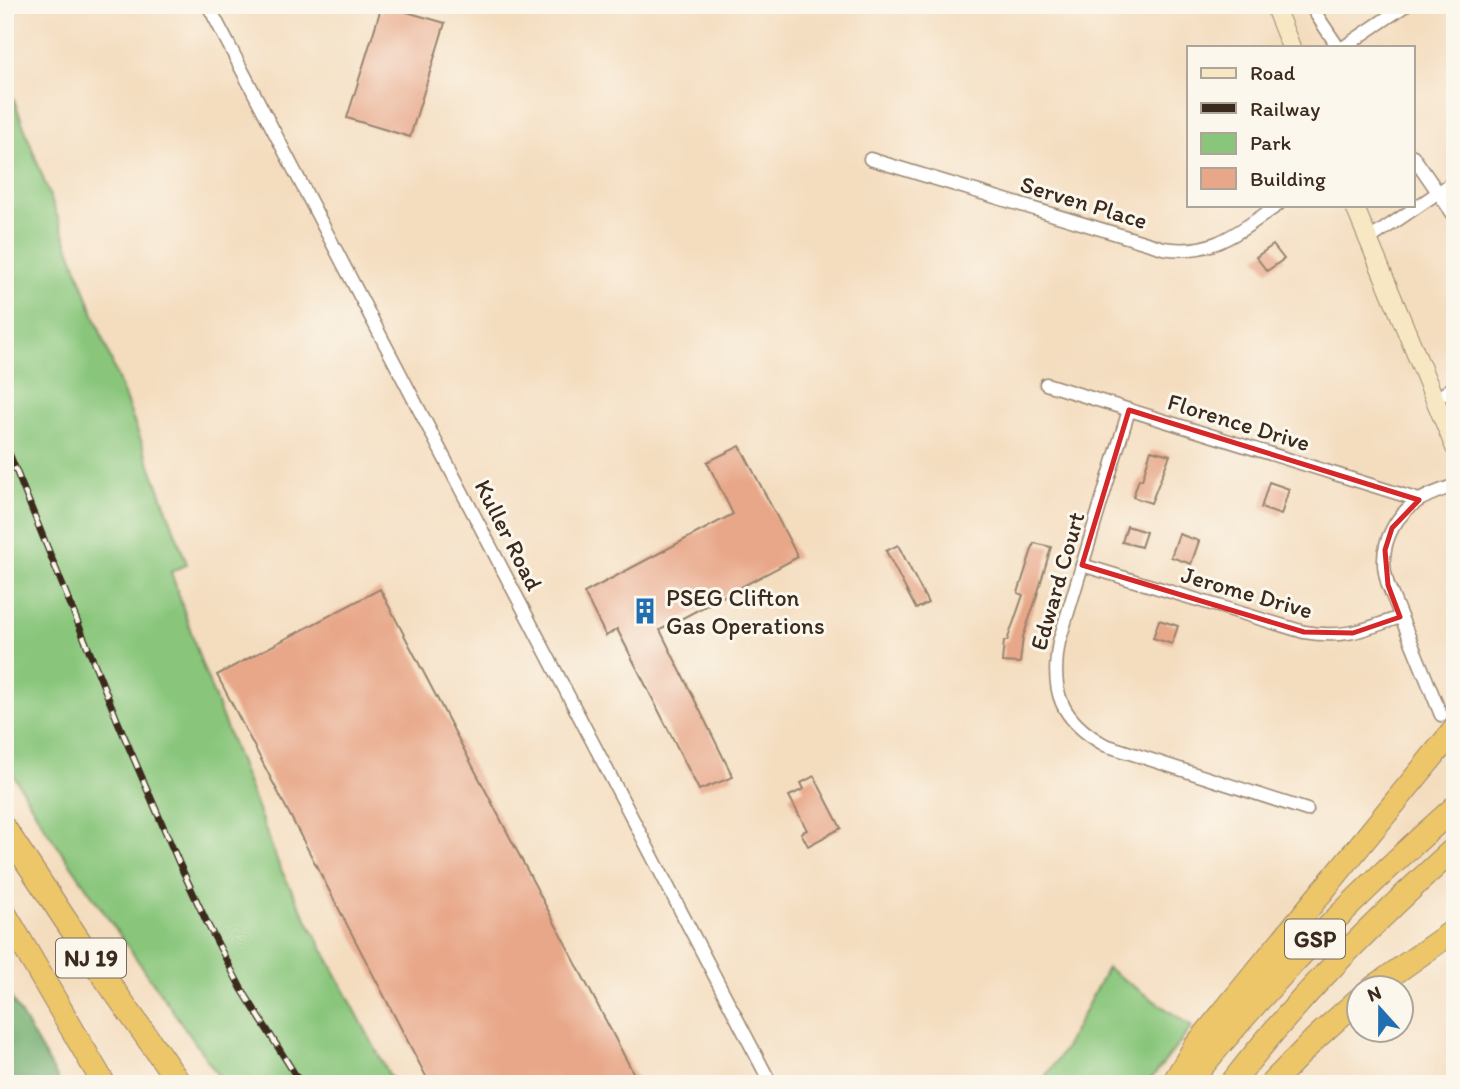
<svg xmlns="http://www.w3.org/2000/svg" width="1460" height="1089" font-family="Itim,sans-serif">
	<style>
		.green { fill: #89c67c; stroke: #62784d; stroke-width: 2 }
		.forest { fill: #6eab6c; stroke: #546a45; stroke-width: 2 }
		.building { fill: #e8a789 }
		.lines { fill: none; stroke-linecap: round; stroke-linejoin: round }
		.street-casing { stroke: #98846e; stroke-width: 15 }
		.secondary-casing { stroke: #98846e; stroke-width: 20 }
		.highway-casing { stroke: #98846e; stroke-width: 25 }
		.street { stroke: #fff; stroke-width: 12 }
		.secondary { stroke: #f7e8c3; stroke-width: 18 }
		.highway { stroke: #ecc669; stroke-width: 23 }
		.rail-casing { stroke: #3b2a1e; stroke-width: 7 }
		.rail { stroke: #fbf7ec; stroke-width: 4.5; stroke-dasharray: 13; stroke-linecap: butt }
		.marked { fill: none; stroke: #d62828; stroke-width: 5; stroke-linejoin: round }
		.labels { text-anchor: middle; dominant-baseline: central; stroke-width: 6; stroke-linejoin: round; paint-order: stroke }
		.shield { fill: #fbf7ec; stroke: #75685c; stroke-width: 2 }
		.shield-label { font-size: 23px; font-weight: bold; fill: #3b2a1e }
		.street-label { font-size: 24px; fill: #3b2a1e; stroke: #fbf7ec }
		.poi-label { font-size: 24px; fill: #3b2a1e; stroke: #fbf7ec; text-anchor: start }
	</style>
	<rect width="100%" height="100%" fill="#fbf7ec"/>
	<filter id="ink" filterUnits="userSpaceOnUse"><feTurbulence type="fractalNoise" baseFrequency=".0143" numOctaves="2"/><feDisplacementMap in="SourceGraphic" scale="14" xChannelSelector="R" yChannelSelector="G"/><feConvolveMatrix kernelMatrix="1 2 1 2 8 2 1 2 1" color-interpolation-filters="sRGB"/></filter>
	<filter id="wash" filterUnits="userSpaceOnUse"><feTurbulence type="fractalNoise" baseFrequency=".00686" numOctaves="4" result="noise"/><feDisplacementMap in="SourceGraphic" scale="28" xChannelSelector="R" yChannelSelector="G"/><feGaussianBlur stdDeviation="1.57" result="paint"/><feColorMatrix in="noise" values="0 0 0 0 0 0 0 0 0 0 0 0 0 0 0 0 0 1.4 0 .05"/><feComposite in="paint" operator="in"/></filter>
	<g filter="url(#wash)">
		<rect width="100%" height="100%" fill="#f4ddbf"/>
		<!-- green -->
		<g class="green">
			<polygon points="5,76 187,564 171,572 201,662 280,868 394,1084 224,1084 45,828 5,761"/>
			<polygon points="1107,968 1192,1027 1147,1084 1040,1084 1064,1050"/>
		</g>
		<!-- forest -->
		<polygon class="forest" points="5,987 61,1084 5,1084"/>
		<g id="blocks">
			<!-- building -->
			<g class="building">
				<polygon points="382,5 445,23 410,137 347,118"/>
				<polygon points="1273,245 1284,259 1267,271 1256,257"/>
				<polygon points="740,446 798,557 660,630 733,777 699,790 617,629 606,636 584,593 733,514 707,462"/>
				<polygon points="1151,450 1170,455 1151,503 1133,497 1139,479 1142,480"/>
				<polygon points="1269,482 1289,489 1281,515 1261,508"/>
				<polygon points="1127,526 1146,532 1141,547 1122,542"/>
				<polygon points="1179,534 1199,541 1191,564 1171,557"/>
				<polygon points="1034,543 1051,547 1036,599 1023,637 1020,663 1002,662 1004,641 1007,641 1023,595 1018,593"/>
				<polygon points="898,545 928,603 916,609 886,551"/>
				<polygon points="380,589 639,1084 430,1084 217,675"/>
				<polygon points="1159,620 1178,626 1172,644 1153,638"/>
				<polygon points="814,776 841,828 808,846 801,833 807,830 789,796 804,789 801,783"/>
			</g>
		</g>
	</g>
	<g filter="url(#ink)">
		<use href="#blocks" fill-opacity="0" stroke="#98846e" stroke-width="2"/>
		<g class="lines">
			<!-- street casing -->
			<g class="street-casing">
				<g id="street">
					<polyline points="208,5 771,1084"/>
					<polyline points="1310,5 1338,47"/>
					<polyline points="1344,47 1406,5"/>
					<polyline points="1413,156 1455,217"/>
					<path d="M870,159L1163,248C1214,256 1239,231 1278,205"/>
					<polyline points="1368,240 1455,181"/>
					<polyline points="1046,384 1419,500"/>
					<polyline points="1435,400 1455,386"/>
					<path d="M1129,410L1059,642C1050,691 1060,720 1105,745L1307,810"/>
					<path d="M1082,565L1304,632C1343,639 1364,630 1400,617"/>
					<path d="M1441,715L1388,585C1386,578 1384,570 1384,563C1383,538 1398,513 1418,501C1429,494 1443,490 1455,485"/>
				</g>
			</g>
			<!-- secondary casing -->
			<g class="secondary-casing">
				<g id="secondary">
					<polyline points="1274,5 1291,47"/>
					<polyline points="1354,205 1455,448"/>
				</g>
			</g>
			<!-- highway casing -->
			<g class="highway-casing">
				<g id="highway">
					<polyline points="5,829 86,951 180,1084"/>
					<polyline points="5,914 104,1084"/>
					<polyline points="1373,988 1455,930"/>
					<polyline points="1173,1084 1195,1047 1455,729"/>
					<path d="M1188,1084C1268,983 1359,892 1455,807"/>
					<path d="M1231,1084C1297,998 1375,921 1455,848"/>
					<polyline points="1271,1084 1316,1038 1358,1000"/>
				</g>
			</g>
			<!-- street -->
			<use href="#street" class="street"/>
			<!-- secondary -->
			<use href="#secondary" class="secondary"/>
			<!-- highway -->
			<use href="#highway" class="highway"/>
			<!-- rail casing -->
			<g class="rail-casing">
				<polyline id="rail" points="5,443 118,722 179,863 208,925 241,988 301,1084"/>
			</g>
			<!-- rail -->
			<use href="#rail" class="rail"/>
		</g>
	</g>
	<!-- marked area -->
	<path class="marked" d="M1129,410L1419,500L1392,528L1385,550L1388,585L1400,617L1353,633L1304,632L1082,565Z"/>
	<!-- icons -->
	<defs>
		<g id="building-bare" transform="scale(2.1)"><path d="M-4-6H4V6H1V3H-1V6H-4ZM-2.5-4.3h1.7v1.8h-1.7ZM.8-4.3h1.7v1.8H.8ZM-2.5-1h1.7V.8h-1.7ZM.8-1h1.7V.8H.8Z" fill="#1f6fb2" stroke="#fbf7ec" stroke-width="2.5" paint-order="stroke"/></g>
	</defs>
	<g fill-rule="evenodd">
		<use href="#building-bare" x="645" y="611"/>
	</g>
	<g class="labels">
		<!-- shield labels -->
		<g class="shield">
			<rect x="1285" y="919.5" width="60" height="39" rx="5"/>
			<rect x="56" y="938.5" width="70" height="39" rx="5"/>
		</g>
		<g class="shield-label">
			<text x="1315" y="939">GSP</text>
			<text x="91" y="958">NJ 19</text>
		</g>
		<!-- street labels -->
		<g class="street-label">
			<text transform="translate(1084 202) rotate(17)">Serven Place</text>
			<text transform="translate(1239 422) rotate(17)">Florence Drive</text>
			<text transform="translate(509 535) rotate(63)">Kuller Road</text>
			<text transform="translate(1057 581) rotate(-74)">Edward Court</text>
			<text transform="translate(1247 592) rotate(16)">Jerome Drive</text>
		</g>
		<!-- poi labels -->
		<g class="poi-label">
			<text x="666" y="597">PSEG Clifton<tspan x="666" dy="28">Gas Operations</tspan></text>
		</g>
	</g>
	<!-- margin -->
	<rect width="1460" height="1089" fill="none" stroke="#fbf7ec" stroke-width="28"/>
	<!-- legend -->
	<rect x="1187" y="46" width="228" height="161" fill="#fbf7ec" stroke="#aea59a" stroke-width="2"/>
	<rect x="1201" y="68" width="35" height="10" fill="#f7e8c3" stroke="#aea59a" stroke-width="2"/>
	<text x="1250" y="80" font-size="21" fill="#3b2a1e">Road</text>
	<rect x="1201" y="103" width="35" height="10" fill="#3b2a1e" stroke="#aea59a" stroke-width="2"/>
	<text x="1250" y="116" font-size="21" fill="#3b2a1e">Railway</text>
	<rect x="1201" y="133" width="35" height="21" fill="#89c67c" stroke="#aea59a" stroke-width="2"/>
	<text x="1250" y="150" font-size="21" fill="#3b2a1e">Park</text>
	<rect x="1201" y="168" width="35" height="21" fill="#e8a789" stroke="#aea59a" stroke-width="2"/>
	<text x="1250" y="186" font-size="21" fill="#3b2a1e">Building</text>
	<!-- north arrow -->
	<g transform="translate(1380 1009) rotate(339)"><circle r="33" fill="#fbf7ec" stroke="#aea59a" stroke-width="2"/>
	<path d="M0-5L12 26L0 18L-12 26Z" fill="#1f6fb2"/>
	<text y="-10" font-size="19" font-weight="bold" text-anchor="middle" fill="#3b2a1e">N</text>
	</g>
</svg>
